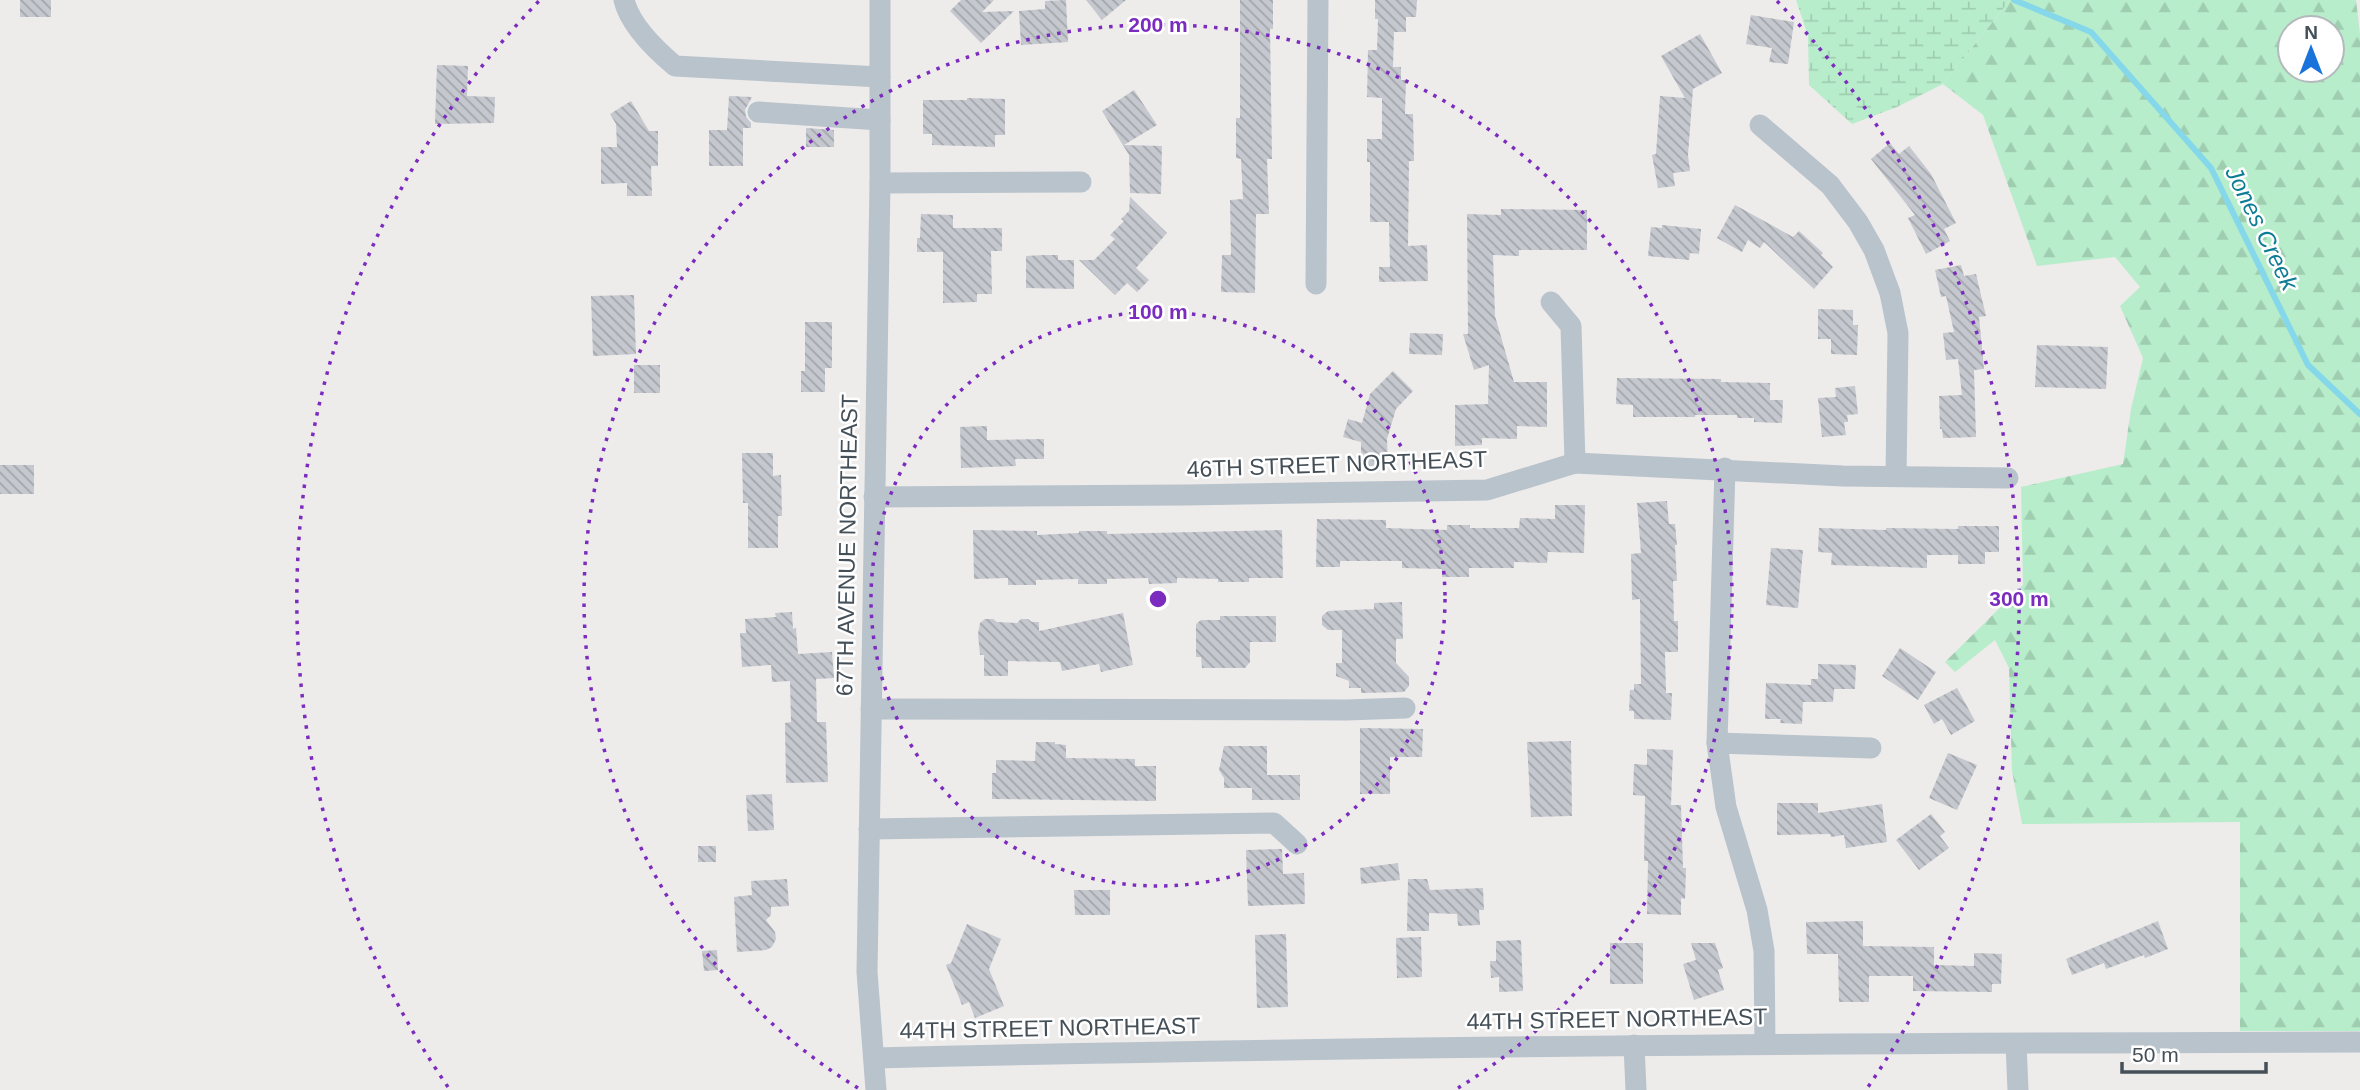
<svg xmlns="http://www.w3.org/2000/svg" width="2360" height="1090" font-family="Arial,sans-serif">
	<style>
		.forest { fill: url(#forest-firs); fill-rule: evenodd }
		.wetland { fill: url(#wetland-marsh) }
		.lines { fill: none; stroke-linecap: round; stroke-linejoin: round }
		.stream { stroke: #85d8ea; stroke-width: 6 }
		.building { fill: url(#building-back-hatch) }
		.minor { stroke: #b9c3cb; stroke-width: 21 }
		.ring { fill: none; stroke: #7b2cbf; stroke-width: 3.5; stroke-dasharray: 3.5 7 }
		.labels { text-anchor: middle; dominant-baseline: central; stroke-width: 5; stroke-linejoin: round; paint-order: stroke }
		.street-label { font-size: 23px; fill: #444f58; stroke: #fff }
		.water-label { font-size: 24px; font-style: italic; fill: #0d7c94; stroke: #fff }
		.centre { fill: #7b2cbf; stroke: #fff; stroke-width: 3.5 }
		.ring-label { font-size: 21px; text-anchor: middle; font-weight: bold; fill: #7b2cbf; stroke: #fff; stroke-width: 5; stroke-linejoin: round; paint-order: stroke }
	</style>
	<defs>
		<pattern id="forest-firs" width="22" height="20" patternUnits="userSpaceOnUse" patternTransform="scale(1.75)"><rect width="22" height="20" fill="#b8edcb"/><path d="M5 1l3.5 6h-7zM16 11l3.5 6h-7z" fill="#9fcdb0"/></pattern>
		<pattern id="wetland-marsh" width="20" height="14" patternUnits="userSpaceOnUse" patternTransform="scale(1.75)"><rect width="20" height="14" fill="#b8edcb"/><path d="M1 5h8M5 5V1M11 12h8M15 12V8" fill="none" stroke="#9fcdb0"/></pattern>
		<pattern id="building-back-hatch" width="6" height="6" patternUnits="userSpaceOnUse" patternTransform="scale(1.75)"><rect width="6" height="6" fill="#c5c8ce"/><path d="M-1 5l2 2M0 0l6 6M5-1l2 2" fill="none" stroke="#a2a5aa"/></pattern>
	</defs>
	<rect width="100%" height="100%" fill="#eeebeb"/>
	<!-- forest -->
	<path class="forest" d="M2010,0H2356L2360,34V1031H2240V822L2022,824L2012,771L2009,668L1995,640L1955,672L1945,662L2023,585L2021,487L2123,464L2131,409L2143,358L2120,306L2140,287L2115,257L2037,266L1983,115L1943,84ZM2290,28H2332V70H2290Z"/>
	<!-- wetland -->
	<polygon class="wetland" points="1796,0 2010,0 1943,84 1897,107 1852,124 1809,85 1808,36"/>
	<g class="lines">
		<!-- stream -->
		<polyline class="stream" points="2014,0 2091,32 2211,168 2308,365 2360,414"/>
	</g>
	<!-- building -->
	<g class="building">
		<rect x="20" y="0" width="31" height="17"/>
		<polygon points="961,0 994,0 982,12 1014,11 981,43 950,11"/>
		<polygon points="1066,0 1068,42 1021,45 1019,11 1045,9 1045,1"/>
		<polygon points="1086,0 1126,0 1102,20"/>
		<polygon points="1240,0 1273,0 1273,29 1270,29 1272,159 1267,159 1269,214 1256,214 1255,293 1221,292 1222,255 1231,255 1230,200 1243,199 1241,159 1236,158 1236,118 1240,118"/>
		<polygon points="1375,0 1417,0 1416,17 1406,17 1406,32 1394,32 1393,67 1401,67 1401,80 1406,80 1405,114 1413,114 1414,161 1409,161 1408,246 1427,245 1428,281 1379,282 1379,267 1390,267 1389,222 1370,222 1370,162 1367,162 1367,139 1382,139 1382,98 1367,97 1368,50 1377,50 1378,19 1375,19"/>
		<polygon points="1751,15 1794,22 1788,64 1769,62 1772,48 1746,44"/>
		<polygon points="1700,34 1722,73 1693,89 1688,155 1690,171 1673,173 1675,186 1658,188 1652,155 1656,154 1660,96 1685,98 1661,56"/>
		<polygon points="437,65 468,66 467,96 495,97 494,123 435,124"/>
		<polygon points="1134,90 1157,125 1124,145 1162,146 1161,194 1130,193 1129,155 1102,111"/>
		<polygon points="729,96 752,97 745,110 746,117 751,123 751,128 743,128 743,166 709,166 709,130 727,130"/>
		<polygon points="967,98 1005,99 1005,135 995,135 995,147 932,145 932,134 923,134 923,100 967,100"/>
		<polygon points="631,101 649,131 658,131 658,166 651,166 652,196 627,196 627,183 601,184 601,147 617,147 616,124 610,114"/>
		<polygon points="806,128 834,130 834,147 806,147"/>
		<polygon points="1890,143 1899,154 1909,146 1931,174 1956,223 1944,229 1950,241 1926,254 1908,218 1915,215 1871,159"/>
		<polygon points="1130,197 1167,233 1136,268 1149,280 1137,292 1127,283 1115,295 1079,260 1094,260 1115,239 1110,235 1124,221 1121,219 1129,211"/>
		<polygon points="1735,205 1793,237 1799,231 1823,253 1821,255 1833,267 1814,289 1764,242 1760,248 1748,240 1742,252 1717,238"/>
		<polygon points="1501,209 1587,210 1587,250 1519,250 1519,256 1493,255 1495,316 1514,382 1547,382 1547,427 1517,426 1517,439 1482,438 1482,445 1455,446 1455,405 1488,404 1489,365 1474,370 1463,334 1468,334 1467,214 1501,215"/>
		<polygon points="921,214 953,215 953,228 1002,228 1002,251 991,251 992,294 977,294 977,302 943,303 943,252 917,252 917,238 920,238"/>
		<polygon points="1662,225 1701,229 1699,254 1690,253 1689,260 1648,256 1651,227 1662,228"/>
		<polygon points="1044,255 1058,255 1058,260 1074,260 1074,289 1026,288 1026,256"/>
		<polygon points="1961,265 1964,276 1976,274 1986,316 1979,317 1984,369 1974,370 1976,437 1943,438 1942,429 1940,429 1939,396 1962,395 1958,359 1946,360 1943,333 1954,332 1946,296 1941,297 1935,270"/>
		<polygon points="634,295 636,354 593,356 591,296"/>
		<polygon points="1818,309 1853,310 1853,325 1858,325 1857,355 1831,354 1831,339 1818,339"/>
		<polygon points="805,322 832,322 832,368 825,368 825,392 801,392 801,371 805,371"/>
		<polygon points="1410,333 1443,334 1442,355 1409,354"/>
		<polygon points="2037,345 2108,347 2106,389 2035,387"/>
		<rect x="634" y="365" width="26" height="28"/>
		<polygon points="1393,371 1413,391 1396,409 1387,439 1388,466 1361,466 1361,442 1343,437 1348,419 1362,423 1370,394"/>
		<polygon points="1617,378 1721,379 1721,382 1770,383 1770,400 1783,400 1782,423 1754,422 1754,418 1737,418 1737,415 1695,415 1695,417 1633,417 1633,405 1616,404"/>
		<polygon points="1855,386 1858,414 1847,415 1848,422 1844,422 1846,435 1822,437 1818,398 1836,397 1835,388"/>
		<polygon points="987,426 987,440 1044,439 1044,459 1015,459 1016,466 961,468 960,427"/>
		<polygon points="742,453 773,453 773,476 781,475 782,516 778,516 778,548 748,548 748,503 743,503"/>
		<rect x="0" y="465" width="34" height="29"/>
		<polygon points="1667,501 1669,524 1675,524 1677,545 1675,545 1677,581 1673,581 1674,621 1678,621 1678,652 1665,652 1666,693 1672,693 1671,720 1634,719 1634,711 1629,711 1630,690 1634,690 1634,684 1641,684 1640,599 1632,600 1631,554 1641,553 1637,503"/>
		<polygon points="1555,505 1585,505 1584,553 1548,552 1547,563 1514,562 1514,568 1469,568 1469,577 1442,577 1442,569 1402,568 1402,561 1340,561 1340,567 1316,567 1317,519 1386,520 1386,528 1447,530 1447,525 1470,525 1470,528 1519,528 1520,518 1555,519"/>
		<polygon points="1958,526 1999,526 1999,552 1985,552 1985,564 1958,564 1958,555 1927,555 1927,568 1831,565 1832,553 1818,552 1819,528 1886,530 1886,528 1958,529"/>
		<polygon points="973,530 1037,531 1037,535 1079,533 1079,531 1107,531 1107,534 1282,530 1283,578 1249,578 1249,582 1218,582 1218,579 1177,578 1177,583 1149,584 1148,578 1107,579 1107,584 1078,584 1078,579 1036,580 1036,585 1008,585 1008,578 974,579"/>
		<polygon points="1771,548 1803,550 1798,608 1766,605"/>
		<polygon points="1402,602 1403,639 1396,639 1396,663 1409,677 1409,686 1404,692 1361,693 1361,688 1349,688 1349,681 1336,676 1336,663 1342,663 1342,630 1328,630 1322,625 1322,616 1328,611 1374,609 1374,603"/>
		<polygon points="792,612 793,629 796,628 798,654 832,652 834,678 816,679 817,722 826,722 828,782 786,783 785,723 791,722 790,681 772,682 771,665 742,667 740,633 746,633 745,619 776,617 775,613"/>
		<polygon points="1123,613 1133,665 1101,672 1099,664 1062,671 1060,662 1008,661 1008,676 984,676 984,655 980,655 978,634 980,623 985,619 993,619 997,622 1017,623 1021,619 1028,619 1032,622 1039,622 1039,631"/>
		<polygon points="1220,616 1276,616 1276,642 1250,642 1250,662 1245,668 1202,668 1201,657 1196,657 1196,624 1201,620 1220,620"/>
		<polygon points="1900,648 1936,672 1918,700 1882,676"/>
		<polygon points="1818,664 1856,665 1855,689 1834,689 1833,702 1803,702 1802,724 1780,723 1781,719 1765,719 1766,683 1811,685 1811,679 1818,679"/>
		<polygon points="1957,688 1975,721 1951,735 1942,719 1934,724 1924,705"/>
		<polygon points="1360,728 1423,729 1422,757 1390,757 1390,794 1360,794"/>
		<polygon points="1571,741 1572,816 1531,817 1527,742"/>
		<polygon points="1036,742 1055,742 1055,744 1066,745 1066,758 1135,759 1135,766 1156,766 1156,801 992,799 992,773 996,773 996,760 1035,761"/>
		<polygon points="1224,746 1267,746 1267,775 1300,775 1300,800 1252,800 1252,788 1224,788 1224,778 1219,770"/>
		<polygon points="1647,749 1673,750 1671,805 1681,805 1683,868 1686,868 1685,899 1681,898 1681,915 1647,914 1648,861 1644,861 1645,796 1633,795 1634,764 1647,765"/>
		<polygon points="1948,753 1977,765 1957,810 1929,798"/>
		<polygon points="772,794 774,830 748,831 746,795"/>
		<polygon points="1777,803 1818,803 1818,813 1882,804 1887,842 1846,848 1844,835 1831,837 1830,834 1777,835"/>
		<polygon points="1931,814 1945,832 1940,836 1949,848 1919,870 1896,840"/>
		<rect x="698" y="846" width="18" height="16"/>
		<polygon points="1282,849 1283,874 1304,873 1305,904 1248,906 1246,850"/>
		<polygon points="1398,863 1400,880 1361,884 1360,868"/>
		<polygon points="787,879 789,906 771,907 771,915 766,920 775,932 776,939 772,947 766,950 737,952 734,897 752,895 751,881"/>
		<polygon points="1408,879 1427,879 1430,890 1483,888 1484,910 1479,910 1480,925 1458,926 1457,914 1429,913 1429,931 1407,931"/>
		<polygon points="1074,890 1110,890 1110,915 1075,915"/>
		<polygon points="1863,921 1863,946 1934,947 1934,965 1974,966 1974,953 2002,954 2001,984 1992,984 1992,992 1913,991 1913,976 1869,976 1869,1002 1839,1002 1838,954 1807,954 1806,922"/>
		<polygon points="2158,921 2168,949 2145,958 2144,955 2106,969 2104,963 2072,975 2066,959"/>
		<polygon points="967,924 1001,939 989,969 1004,1006 975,1018 969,1002 962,1005 946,965 951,963"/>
		<polygon points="1286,934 1288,1007 1257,1008 1255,935"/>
		<polygon points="1421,937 1422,977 1397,978 1396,938"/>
		<polygon points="1521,940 1523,991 1499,992 1499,977 1491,978 1490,961 1496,961 1496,941"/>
		<rect x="1610" y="943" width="33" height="41"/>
		<polygon points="1691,943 1715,943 1723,968 1718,970 1724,990 1694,1000 1683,964 1696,960"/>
		<polygon points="717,950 718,970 704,971 702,951"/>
	</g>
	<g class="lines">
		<!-- minor -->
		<g class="minor">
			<path d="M624,0C630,25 656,50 675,66L880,77"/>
			<polyline points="758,112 880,120"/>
			<polyline points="1760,125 1830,185 1858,222 1874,250 1890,293 1898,333 1896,476"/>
			<polyline points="880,183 1081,182"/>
			<polyline points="1316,284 1318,0"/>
			<polyline points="1551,302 1571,326 1575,463"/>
			<polyline points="1725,468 1717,743 1726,807 1757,910 1764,951 1765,1044"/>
			<polyline points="874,497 1187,495 1487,490 1575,463 1843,476 2008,478"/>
			<polyline points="871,709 1346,710 1405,708"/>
			<polyline points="1717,743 1871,748"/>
			<polyline points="869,829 1274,823 1297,844"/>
			<polyline points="2016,1044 2018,1090"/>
			<polyline points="1634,1045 1636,1090"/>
			<path d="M874,1058C1370,1046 1865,1043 2360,1042"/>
			<polyline points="876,1090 867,972 880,183 880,0"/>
		</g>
	</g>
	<!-- distance rings -->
	<g class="ring">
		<circle cx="1158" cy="599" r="287"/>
		<path d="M858 1088A574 574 0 1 1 1458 1088"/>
		<path d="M448 1087A861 861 0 0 1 539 1M1777 1A861 861 0 0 1 1868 1087"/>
	</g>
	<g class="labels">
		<!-- street labels -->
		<g class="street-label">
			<text transform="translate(1337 464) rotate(-2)">46TH STREET NORTHEAST</text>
			<text transform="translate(847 545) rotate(-89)">67TH AVENUE NORTHEAST</text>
			<text transform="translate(1617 1019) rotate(-1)">44TH STREET NORTHEAST</text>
			<text transform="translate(1050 1028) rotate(-1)">44TH STREET NORTHEAST</text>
		</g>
		<!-- water labels -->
		<g class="water-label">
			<text transform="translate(2262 228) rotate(64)">Jones Creek</text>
		</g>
	</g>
	<circle cx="1158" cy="599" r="10" class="centre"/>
	<g class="ring-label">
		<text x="1158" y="32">200 m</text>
		<text x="1158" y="319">100 m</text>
		<text x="2019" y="606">300 m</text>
	</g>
	<!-- north arrow -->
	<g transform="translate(2311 49)"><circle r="33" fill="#ffffff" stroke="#b4b9bc" stroke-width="2"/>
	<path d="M0-5L12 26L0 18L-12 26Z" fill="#1a73da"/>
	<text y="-10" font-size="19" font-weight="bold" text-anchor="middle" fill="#444f58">N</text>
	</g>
	<!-- scale -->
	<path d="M2122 1062v10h144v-10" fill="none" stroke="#444f58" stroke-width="3.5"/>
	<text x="2132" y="1062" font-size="21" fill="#444f58" stroke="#ffffff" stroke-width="5" paint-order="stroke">50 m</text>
</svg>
